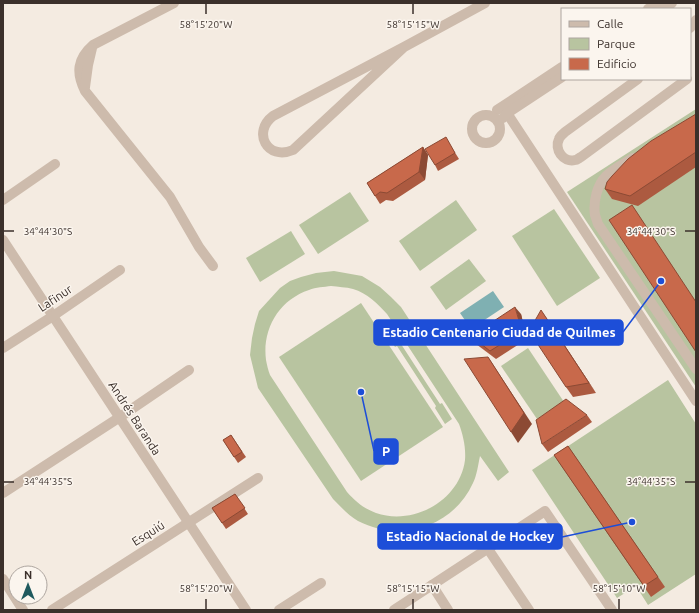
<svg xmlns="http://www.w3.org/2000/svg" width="699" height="613" font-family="Ubuntu,sans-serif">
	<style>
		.green { fill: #b8c4a0; fill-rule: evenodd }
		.water { fill: #7fb0b2 }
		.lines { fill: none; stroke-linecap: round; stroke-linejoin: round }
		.minor { stroke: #cdbbac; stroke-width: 10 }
		.wall { fill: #ac5a40 }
		.shaded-wall { fill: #8c4a34 }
		.building { fill: #c8694b; stroke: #8c4a34 }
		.ticks { fill: none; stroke: #3b302b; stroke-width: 1.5 }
		.labels { text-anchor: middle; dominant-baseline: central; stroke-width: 3; stroke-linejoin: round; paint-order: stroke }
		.street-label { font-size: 12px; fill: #3b302b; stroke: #fbf5ee }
		.ticks-label { font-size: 10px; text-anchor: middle; fill: #3b302b; stroke: #fbf5ee; stroke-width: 3; stroke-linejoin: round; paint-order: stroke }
		.leader { fill: none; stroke: #1d4ed8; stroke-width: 1.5 }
		.callout-dot { fill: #1d4ed8; stroke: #fbf5ee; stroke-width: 1.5 }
		.callout { fill: #1d4ed8; stroke: #1d4ed8; stroke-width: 1.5 }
		.callout-label { font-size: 13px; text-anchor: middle; font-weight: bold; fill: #fff }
	</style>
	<rect width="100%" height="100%" fill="#f4ebe1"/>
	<!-- green -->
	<g class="green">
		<polygon points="696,109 696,387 567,192"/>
		<polygon points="350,192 369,221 318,254 299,225"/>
		<polygon points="456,200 477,230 420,271 399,241"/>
		<polygon points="554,209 600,278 557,306 512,236"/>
		<polygon points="291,231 305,254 260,282 246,258"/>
		<polygon points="469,259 486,281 446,310 430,287"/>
		<path d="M334,271L362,276L380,287L391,297L401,307L509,472L498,481L480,456C478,465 477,475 473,483C453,527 401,543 358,521C349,516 341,507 333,499L258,388L250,355L252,338L255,324L259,311L280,288L290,281L301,277L316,273ZM331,286C338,287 346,287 353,289C367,293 378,304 387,314L459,424C463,435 466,447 465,460C460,500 414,526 376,513C363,508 356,502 347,492L270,375C268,370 267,365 266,360C262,329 279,300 309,290C316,287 324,287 331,286Z"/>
		<polygon points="361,303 443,427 361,481 279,357"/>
		<polygon points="392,327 403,343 401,344 440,404 442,403 452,419 445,424 435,408 436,406 397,346 395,347 385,331"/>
		<polygon points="528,348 564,402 537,419 501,366"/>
		<polygon points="668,380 696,424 696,574 648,605 636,586 617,598 532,470"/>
	</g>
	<!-- water -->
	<polygon class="water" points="493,291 504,307 471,329 460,313"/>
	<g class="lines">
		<!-- minor -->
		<g class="minor">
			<path d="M174,3L93,45C77,59 76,73 85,91L170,197L199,247L213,266"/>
			<polyline points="648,9 657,3"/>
			<polyline points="663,9 672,3"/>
			<polyline points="690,28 696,20"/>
			<path d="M404,47L293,150C267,161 252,132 273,116L404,47L485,3"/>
			<path d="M638,79L565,132C563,134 560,136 559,139C554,149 563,163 575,160C577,160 579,158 581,157L687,79"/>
			<polyline points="85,87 88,65 92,48"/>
			<polyline points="503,107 696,401"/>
			<polyline points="497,110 562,67"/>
			<circle cx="486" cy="129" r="14"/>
			<polyline points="503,118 506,114 562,77"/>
			<path d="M633,158C625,163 613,169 606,176C597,185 593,202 595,215C596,218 597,221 598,224L696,369"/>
			<polyline points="3,200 55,164"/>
			<polyline points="3,240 246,610"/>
			<polyline points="3,348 53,316 120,270"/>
			<polyline points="3,493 120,417 189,370"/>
			<polyline points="488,549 529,610"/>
			<polyline points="3,579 23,610"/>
			<polyline points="432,585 448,610"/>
			<polyline points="52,610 258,478"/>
			<polyline points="279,610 321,583"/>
			<polyline points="394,610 545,511 612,610"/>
		</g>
	</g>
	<!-- wall -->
	<g class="wall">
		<polygon points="696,114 696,167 638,206 612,199 605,189"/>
		<polygon points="449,143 459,159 438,171 435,165"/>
		<polygon points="423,147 428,155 425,180 393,201 386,200 380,204 367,183"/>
		<polygon points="521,314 527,339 496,359 476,344 471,336"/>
		<polygon points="548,320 596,393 573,397 566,387"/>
		<polygon points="587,415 592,422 548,452 542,444"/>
		<polygon points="231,435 246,457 238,463 223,440"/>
		<polygon points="568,446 665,587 651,597 554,455"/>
		<polygon points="235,494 248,514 226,529 212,508"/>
	</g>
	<!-- shaded-wall -->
	<g class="shaded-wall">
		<polygon points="423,147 428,155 425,180 419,172"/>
		<polygon points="515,307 521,314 527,339 522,331"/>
		<polygon points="541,310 548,320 596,393 589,383"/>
		<polygon points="488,357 532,424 518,443 511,432"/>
	</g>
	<!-- building -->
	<g class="building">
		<polygon points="696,114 696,152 630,196 605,189 607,182 612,176 628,159 651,141"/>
		<polygon points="446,137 455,153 435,165 425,149"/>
		<polygon points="423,147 419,172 387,193 380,192 375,196 367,183"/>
		<polygon points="632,205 696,302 696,352 609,220"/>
		<polygon points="515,307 522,331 490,351 471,336"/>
		<polygon points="541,310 589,383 566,387 529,331"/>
		<polygon points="488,357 524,413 511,432 464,359"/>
		<polygon points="566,399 587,415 542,444 536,420"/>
		<polygon points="231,435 242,452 234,457 223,440"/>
		<polygon points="568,446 658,577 644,586 554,455"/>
		<polygon points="235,494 245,508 222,523 212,508"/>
	</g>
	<!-- ticks -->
	<path class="ticks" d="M206,4V14M413,4V14M4,231H14M685,231H695M4,482H14M685,482H695M206,599V609M413,599V609M619,599V609"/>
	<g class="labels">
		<!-- street labels -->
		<g class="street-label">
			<text transform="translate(55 298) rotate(-34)">Lafinur</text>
			<text transform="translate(135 418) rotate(57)">Andrés Baranda</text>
			<text transform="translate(148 533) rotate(-32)">Esquiú</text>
		</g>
	</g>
	<g class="ticks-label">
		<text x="206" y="28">58°15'20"W</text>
		<text x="413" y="28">58°15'15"W</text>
		<text x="48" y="235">34°44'30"S</text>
		<text x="651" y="235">34°44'30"S</text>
		<text x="48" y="485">34°44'35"S</text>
		<text x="651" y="485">34°44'35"S</text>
		<text x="206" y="592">58°15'20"W</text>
		<text x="413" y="592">58°15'15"W</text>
		<text x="619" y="592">58°15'10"W</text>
	</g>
	<!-- callouts -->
	<path class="leader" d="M661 281L623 332M361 392L374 451M632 522L562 537"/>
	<g class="callout-dot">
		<circle cx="661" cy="281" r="4"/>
		<circle cx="361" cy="392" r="4"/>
		<circle cx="632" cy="522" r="4"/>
	</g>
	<g class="callout">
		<rect x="374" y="320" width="249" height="25" rx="4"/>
		<rect x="374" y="439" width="24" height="25" rx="4"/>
		<rect x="378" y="524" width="184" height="25" rx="4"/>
	</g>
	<g class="callout-label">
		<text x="499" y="337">Estadio Centenario Ciudad de Quilmes</text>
		<text x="386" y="456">P</text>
		<text x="470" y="541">Estadio Nacional de Hockey</text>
	</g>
	<!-- border -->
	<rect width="699" height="613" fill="none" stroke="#3b302b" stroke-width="8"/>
	<!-- legend -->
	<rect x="561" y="8" width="130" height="72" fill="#fbf5ee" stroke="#aea6a0"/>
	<rect x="569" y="21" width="20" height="6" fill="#cdbbac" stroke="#aea6a0"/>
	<text x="597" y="28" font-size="12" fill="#3b302b">Calle</text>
	<rect x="569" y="38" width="20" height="12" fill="#b8c4a0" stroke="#aea6a0"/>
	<text x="597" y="48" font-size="12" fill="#3b302b">Parque</text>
	<rect x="569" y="58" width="20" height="12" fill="#c8694b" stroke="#aea6a0"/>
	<text x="597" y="68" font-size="12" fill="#3b302b">Edificio</text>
	<!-- north arrow -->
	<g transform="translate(28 585)"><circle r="19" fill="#fbf5ee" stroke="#aea6a0"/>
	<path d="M0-3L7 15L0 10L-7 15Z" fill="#1f5a5e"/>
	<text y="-6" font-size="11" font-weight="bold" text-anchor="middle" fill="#3b302b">N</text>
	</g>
</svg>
